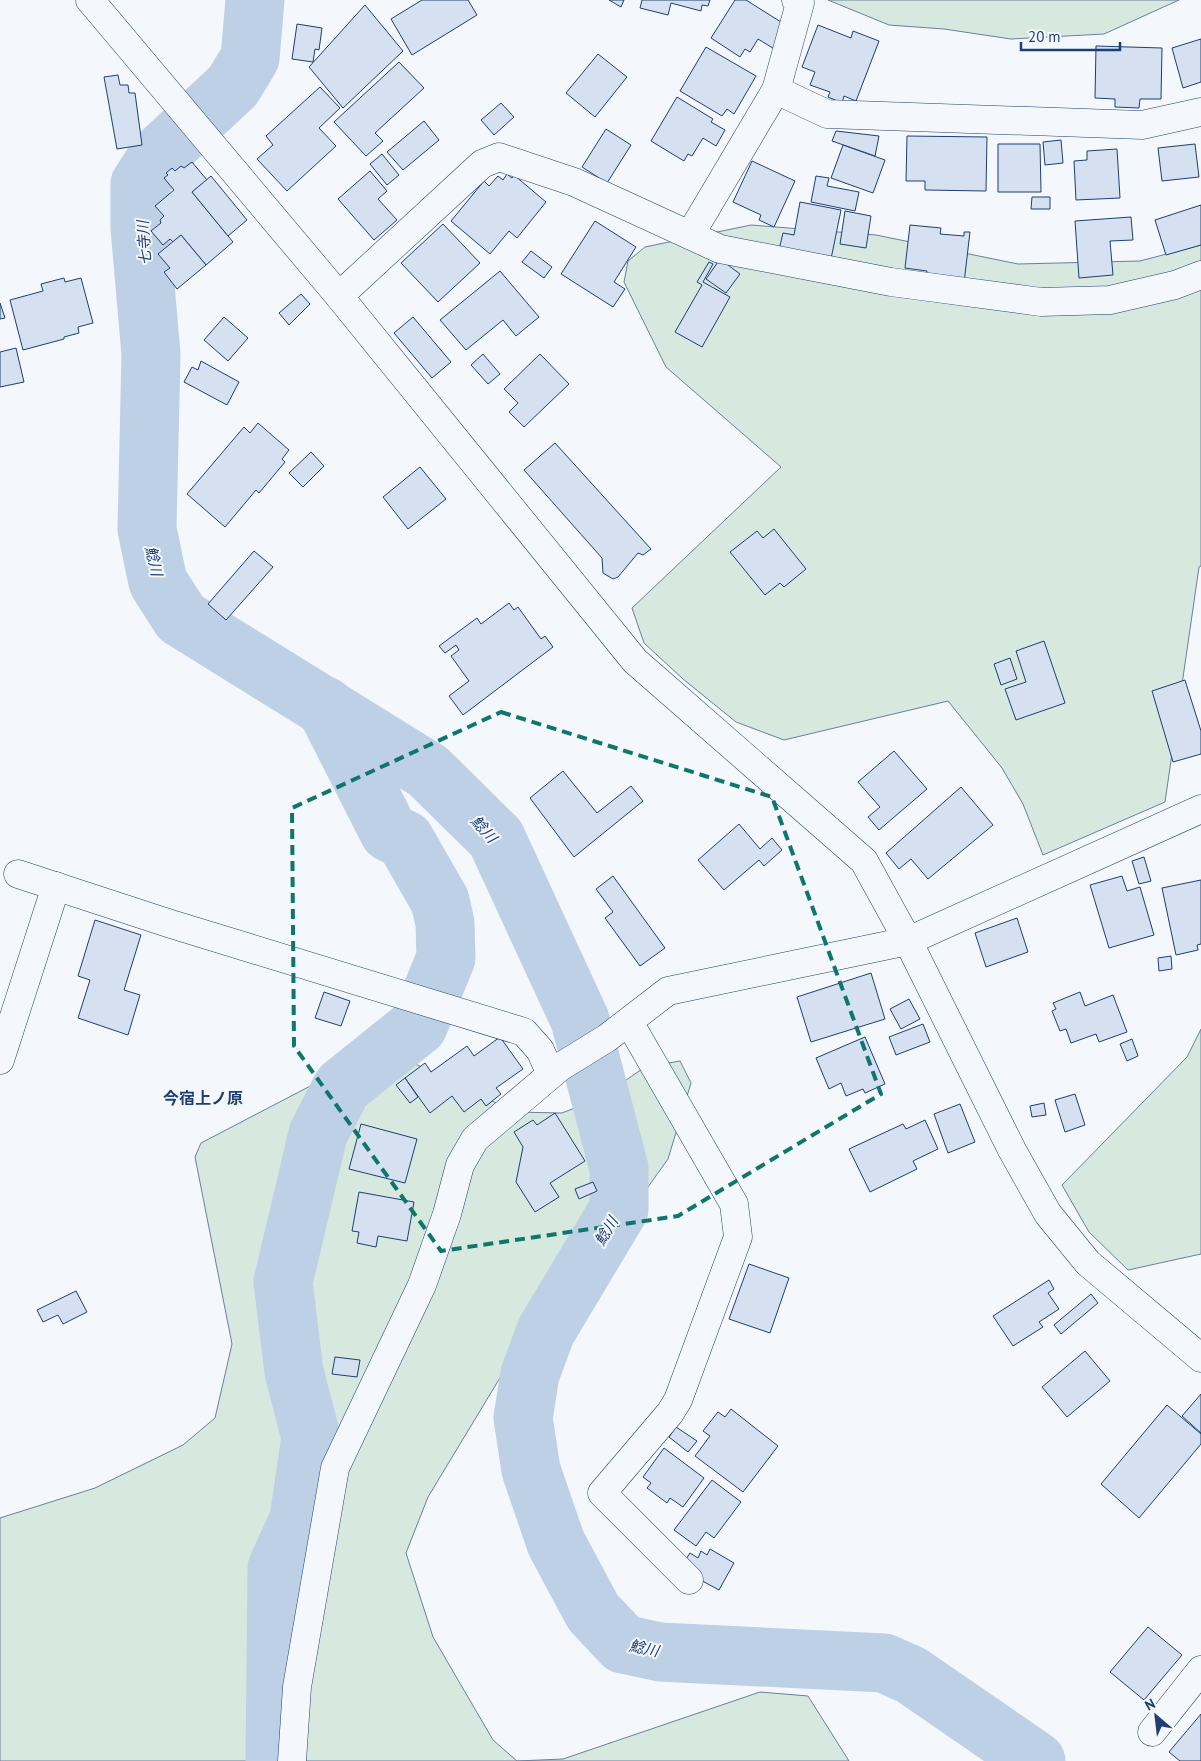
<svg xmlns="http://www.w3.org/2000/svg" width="1201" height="1761" font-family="'PT Sans','Noto Sans JP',sans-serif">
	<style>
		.green { fill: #d7e8df; stroke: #687fa3 }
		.water { fill: #bed0e5; stroke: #687fa3 }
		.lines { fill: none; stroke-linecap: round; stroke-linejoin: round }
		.river { stroke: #bed0e5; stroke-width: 59 }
		.building { fill: #d5e0f0; stroke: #1d3f73 }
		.minor-casing { stroke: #1d3f73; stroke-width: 29 }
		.minor { stroke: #f4f7fb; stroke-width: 28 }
		.marked { fill: none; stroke: #0f766e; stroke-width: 4; stroke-dasharray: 10 6; stroke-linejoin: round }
		.labels { text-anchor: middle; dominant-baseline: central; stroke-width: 4; stroke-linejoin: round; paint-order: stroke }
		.water-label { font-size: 15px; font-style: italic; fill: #1d3f73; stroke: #f4f7fb }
		.quarter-label { font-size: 16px; font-weight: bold; fill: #1d3f73; stroke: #f4f7fb }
	</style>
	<rect width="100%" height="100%" fill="#f4f7fb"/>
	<!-- green -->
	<g class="green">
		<polygon points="828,0 1179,0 1104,34 1011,39 944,29 889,25"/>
		<polygon points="751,225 876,235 1018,264 1140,261 1201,245 1201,566 1199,567 1165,802 1043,855 1023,804 1002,768 948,701 784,740 736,722 683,679 644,643 632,608 781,467 666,367 624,282 628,261 645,247"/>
		<polygon points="1201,1029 1201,1254 1128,1270 1089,1232 1062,1185 1187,1057"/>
		<polygon points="364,1058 411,1062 515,1112 562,1113 600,1098 645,1067 680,1061 691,1083 668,1159 588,1271 547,1300 428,1497 406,1553 433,1637 493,1740 517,1761 563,1759 760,1692 808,1696 849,1761 0,1761 0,1518 95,1488 183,1445 215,1418 232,1344 195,1157 201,1143"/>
	</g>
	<!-- water -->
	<polygon class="water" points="237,0 264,0 265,45 243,89 217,115 152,169 136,171 144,154 210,95 223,74 232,50"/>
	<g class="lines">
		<!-- river -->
		<g class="river">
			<polyline points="255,0 250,58 233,86 158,156 140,184 140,228 151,354 147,529 158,582 181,618 428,771 496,838 580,1020 619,1168 619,1209 546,1331 530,1374 523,1418 531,1470 556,1543 593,1612 623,1644 660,1652 884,1663 911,1675 1036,1761"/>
			<polyline points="275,1761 277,1568 299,1519 311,1437 294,1372 283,1282 318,1134 342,1087 418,1026 446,958 445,923 440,901 405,840 389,832 325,706"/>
		</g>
	</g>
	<!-- building -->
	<g class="building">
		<polygon points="422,0 468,0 477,15 412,55 391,19"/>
		<polygon points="609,0 624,0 621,7"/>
		<polygon points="642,0 710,0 708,6 702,5 701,11 671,3 668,15 640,8"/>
		<polygon points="735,0 746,0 781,22 776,50 758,39 750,52 745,49 740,57 711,38"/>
		<polygon points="365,5 403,51 343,108 309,67"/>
		<polygon points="297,24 322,28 319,50 315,49 313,62 292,59"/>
		<polygon points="818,25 851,38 853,31 879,41 856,101 844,96 842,103 828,97 830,92 810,85 815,72 802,67"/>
		<polygon points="1201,39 1201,82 1183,88 1172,48"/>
		<polygon points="1096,46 1162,48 1161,99 1140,99 1139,108 1115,107 1115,99 1095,98"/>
		<polygon points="706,47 756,76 734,114 727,109 722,116 680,91"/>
		<polygon points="598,54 627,77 595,117 566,93"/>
		<polygon points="399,62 424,88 375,133 383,141 366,156 334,122"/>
		<polygon points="118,75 120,85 128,85 129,93 135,93 142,145 117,149 104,77"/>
		<polygon points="320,87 340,108 319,128 336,146 287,191 257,159 273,145 266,136"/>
		<polygon points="677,97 713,119 711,122 725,130 716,146 703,138 692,156 688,154 684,161 651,141"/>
		<polygon points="501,103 514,117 494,135 481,120"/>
		<polygon points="424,121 439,140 403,170 387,152"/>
		<polygon points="606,129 631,145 607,183 582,167"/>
		<polygon points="836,131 879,136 875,156 832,141"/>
		<polygon points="907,136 987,137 986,191 925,190 925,181 906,181"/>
		<polygon points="1061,140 1063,163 1045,165 1043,142"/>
		<polygon points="998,144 1040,144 1041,192 998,192"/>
		<polygon points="1195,144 1199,177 1162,181 1158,148"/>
		<polygon points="843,145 885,160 873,193 831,178"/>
		<polygon points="1117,149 1120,198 1076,200 1074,161 1087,160 1087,151"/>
		<polygon points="382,154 399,175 387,185 370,164"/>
		<polygon points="752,161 795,181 774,227 759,220 761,215 733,202"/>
		<polygon points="192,162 207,180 192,192 233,242 206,265 181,235 173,242 170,239 163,245 151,231 161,223 160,220 164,216 155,206 174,190 164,178 168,175 166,173 172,168 175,171 181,166 184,168"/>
		<polygon points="370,171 387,191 378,199 397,220 374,240 338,199"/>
		<polygon points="507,174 512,178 514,175 546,202 517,238 509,231 490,254 451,221 484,181 489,186 498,176 503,180"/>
		<polygon points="211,176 247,220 228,236 192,192"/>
		<polygon points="816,176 829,178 827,186 859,192 855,211 811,202"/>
		<polygon points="1032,197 1050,197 1050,209 1031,209"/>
		<polygon points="800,202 841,210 831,259 779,250 783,233 794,235"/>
		<polygon points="1201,205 1201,245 1166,255 1155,220"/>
		<polygon points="845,211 871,216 866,248 840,244"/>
		<polygon points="1131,217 1133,240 1110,241 1113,275 1079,278 1075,221"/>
		<polygon points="595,221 636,247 614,282 625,289 613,307 561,274"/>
		<polygon points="443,224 480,263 438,302 401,263"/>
		<polygon points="910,225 941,228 940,234 964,236 964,232 970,232 964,283 926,278 927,271 905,268"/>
		<polygon points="181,235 206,265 177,289 164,272 170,268 158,254"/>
		<polygon points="531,251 552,267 544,278 522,262"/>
		<polygon points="720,259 740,274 726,293 706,279"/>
		<polygon points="709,262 713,264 703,282 730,297 702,347 675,332 702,285 697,282"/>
		<polygon points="500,271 539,317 516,336 503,320 466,350 440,320"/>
		<polygon points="64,278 65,282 81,278 93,323 78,327 79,333 64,337 64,339 23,350 10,300 43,291 41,284"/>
		<polygon points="301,294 310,304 289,325 279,313"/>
		<polygon points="0,303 5,318 0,319"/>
		<polygon points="224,317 248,338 228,361 204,340"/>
		<polygon points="413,317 451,362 432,378 394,333"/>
		<polygon points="16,348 24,382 0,387 0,352"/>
		<polygon points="483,354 500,374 488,384 471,365"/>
		<polygon points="540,354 569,384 524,427 509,412 518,403 504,389"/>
		<polygon points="201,361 239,382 227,405 184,382 192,367 198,370"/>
		<polygon points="258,423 289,450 282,459 285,462 259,493 256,490 225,527 187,494 244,427 250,433"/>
		<polygon points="555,443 651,549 643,555 638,553 618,577 613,579 603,573 602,558 524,470"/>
		<polygon points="311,452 324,466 303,487 289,473"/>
		<polygon points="420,467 446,499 408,529 383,497"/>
		<polygon points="774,529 806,569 784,587 780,583 765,595 730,552 757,531 763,538"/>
		<polygon points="254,551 273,567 226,620 208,604"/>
		<polygon points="509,603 514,610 518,607 541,639 545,636 553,647 463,715 449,696 469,681 451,656 459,650 456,645 445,653 439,646 477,618 481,624"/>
		<polygon points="1044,641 1065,703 1016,720 1005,689 1026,682 1016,651"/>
		<polygon points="1010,658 1017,679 1001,685 994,664"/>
		<polygon points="1185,680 1201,731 1201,754 1173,762 1152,691"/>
		<polygon points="894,751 927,789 879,830 868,817 880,807 858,782"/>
		<polygon points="563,771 597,813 631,786 643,801 574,857 530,798"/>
		<polygon points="961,787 993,825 928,879 911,859 899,869 886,853"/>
		<polygon points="739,824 760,849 772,838 782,850 764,866 759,860 724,890 698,860"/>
		<polygon points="1144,857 1151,881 1139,884 1132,861"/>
		<polygon points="613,876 665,948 640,966 605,918 613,912 596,889"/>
		<polygon points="1122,876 1127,891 1140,887 1154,935 1109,948 1090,885"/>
		<polygon points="1201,880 1201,944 1197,945 1198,950 1176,955 1162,888"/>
		<polygon points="1017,918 1028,952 986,967 975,933"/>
		<polygon points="95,920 141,935 124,990 140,995 128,1035 78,1018 90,980 78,976"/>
		<polygon points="1171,956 1172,969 1159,971 1158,958"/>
		<polygon points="871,973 885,1019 811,1042 797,997"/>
		<polygon points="324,992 350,1001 341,1026 315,1018"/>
		<polygon points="1080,992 1085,1006 1113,995 1127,1032 1099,1042 1096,1034 1071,1043 1066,1029 1060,1031 1052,1011 1056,1009 1053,1003"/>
		<polygon points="909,999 920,1019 901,1029 890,1009"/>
		<polygon points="923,1024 930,1042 896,1055 889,1037"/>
		<polygon points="500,1037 523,1069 496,1088 501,1094 486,1106 481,1099 464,1112 452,1096 430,1113 405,1078 425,1063 431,1072 467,1046 474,1056"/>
		<polygon points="865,1037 885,1084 865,1093 863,1089 846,1096 841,1083 829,1089 816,1058"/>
		<polygon points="1132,1039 1138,1056 1127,1061 1120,1044"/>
		<polygon points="405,1078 418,1097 410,1103 396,1085"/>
		<polygon points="1075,1094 1085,1125 1065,1132 1055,1100"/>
		<polygon points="1044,1103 1046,1115 1032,1117 1030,1106"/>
		<polygon points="960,1104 975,1142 948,1153 934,1114"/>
		<polygon points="555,1113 585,1161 550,1183 559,1197 535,1212 516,1182 523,1147 514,1132 533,1120 537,1125"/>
		<polygon points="925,1120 938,1149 913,1161 917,1169 870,1192 849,1149 903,1124 906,1129"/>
		<polygon points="361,1124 417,1139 405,1183 349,1169"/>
		<polygon points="593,1182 597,1191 579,1199 575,1189"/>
		<polygon points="359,1192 414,1202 407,1241 378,1236 376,1247 357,1243 359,1232 352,1231"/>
		<polygon points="749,1264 789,1278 770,1333 729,1319"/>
		<polygon points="1049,1280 1054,1289 1048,1293 1059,1309 1039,1322 1043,1327 1013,1346 993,1316"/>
		<polygon points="76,1291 87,1312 63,1324 58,1315 43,1322 37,1310"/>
		<polygon points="1091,1294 1098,1303 1061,1334 1054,1325"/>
		<polygon points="1085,1351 1110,1381 1067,1417 1042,1387"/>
		<polygon points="335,1357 360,1360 357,1377 332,1374"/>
		<polygon points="1201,1394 1201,1433 1182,1416"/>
		<polygon points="1167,1405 1201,1434 1201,1444 1139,1518 1101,1484"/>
		<polygon points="731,1409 778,1446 743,1492 695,1456 710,1436 703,1431 718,1412 725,1417"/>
		<polygon points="676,1427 697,1441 688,1452 669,1437"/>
		<polygon points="664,1448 704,1478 683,1507 670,1498 667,1503 647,1488 651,1483 643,1477"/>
		<polygon points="712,1480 741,1502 714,1538 706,1532 696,1546 674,1530"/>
		<polygon points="710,1549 734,1563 719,1590 695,1577 682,1565 690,1553 698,1558 701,1551 707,1555"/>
		<polygon points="1148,1627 1182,1655 1144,1700 1110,1672"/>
		<polygon points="1201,1714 1201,1761 1180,1761 1169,1752"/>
	</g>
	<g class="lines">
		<!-- minor casing -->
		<g class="minor-casing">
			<g id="minor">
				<polyline points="90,0 339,296 635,661 864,861 908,941 1012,1150 1048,1214 1088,1263 1201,1358"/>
				<polyline points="796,0 800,3 776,90 827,114 1142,125 1201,112"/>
				<polyline points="690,235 776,90"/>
				<polyline points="339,296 482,164 499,157 574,182 720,249 891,282 1041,302 1110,300 1175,285 1201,275"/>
				<polyline points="18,874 171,924 524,1032 540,1050 551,1074"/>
				<polyline points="629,1022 734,1204 738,1237 678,1400 670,1413 602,1493 689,1580"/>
				<polyline points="0,1060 56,886"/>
				<polyline points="1152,1732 1201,1670"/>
				<polyline points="292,1761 297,1687 335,1468 422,1285 447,1214 460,1165 475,1139 560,1067 607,1038 668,991 908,941 1201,809"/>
			</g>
		</g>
		<!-- minor -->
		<use href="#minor" class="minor"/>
	</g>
	<!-- marked area -->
	<path class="marked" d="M501,712L772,797L881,1094L678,1216L441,1251L294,1046L292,808Z"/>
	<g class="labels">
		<!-- water labels -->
		<g class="water-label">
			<text transform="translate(144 243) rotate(-94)">七寺川</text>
			<text transform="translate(154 561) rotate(77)">鯰川</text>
			<text transform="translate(484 829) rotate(48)">鯰川</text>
			<text transform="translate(606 1231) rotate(-59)">鯰川</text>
			<text transform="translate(644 1648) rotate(12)">鯰川</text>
		</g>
		<!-- quarter labels -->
		<g class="quarter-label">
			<text x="203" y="1098">今宿上ノ原</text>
		</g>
	</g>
	<!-- north arrow -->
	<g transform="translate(1156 1716) rotate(332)" stroke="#f4f7fb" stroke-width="4" paint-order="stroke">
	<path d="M0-4L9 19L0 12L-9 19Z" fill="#1d3f73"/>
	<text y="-8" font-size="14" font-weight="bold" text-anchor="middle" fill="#1d3f73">N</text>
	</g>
	<!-- scale -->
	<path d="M1021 42v8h99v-8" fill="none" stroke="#1d3f73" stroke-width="2.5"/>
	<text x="1028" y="42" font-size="15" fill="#1d3f73" stroke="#f4f7fb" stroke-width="4" paint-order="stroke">20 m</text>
</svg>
